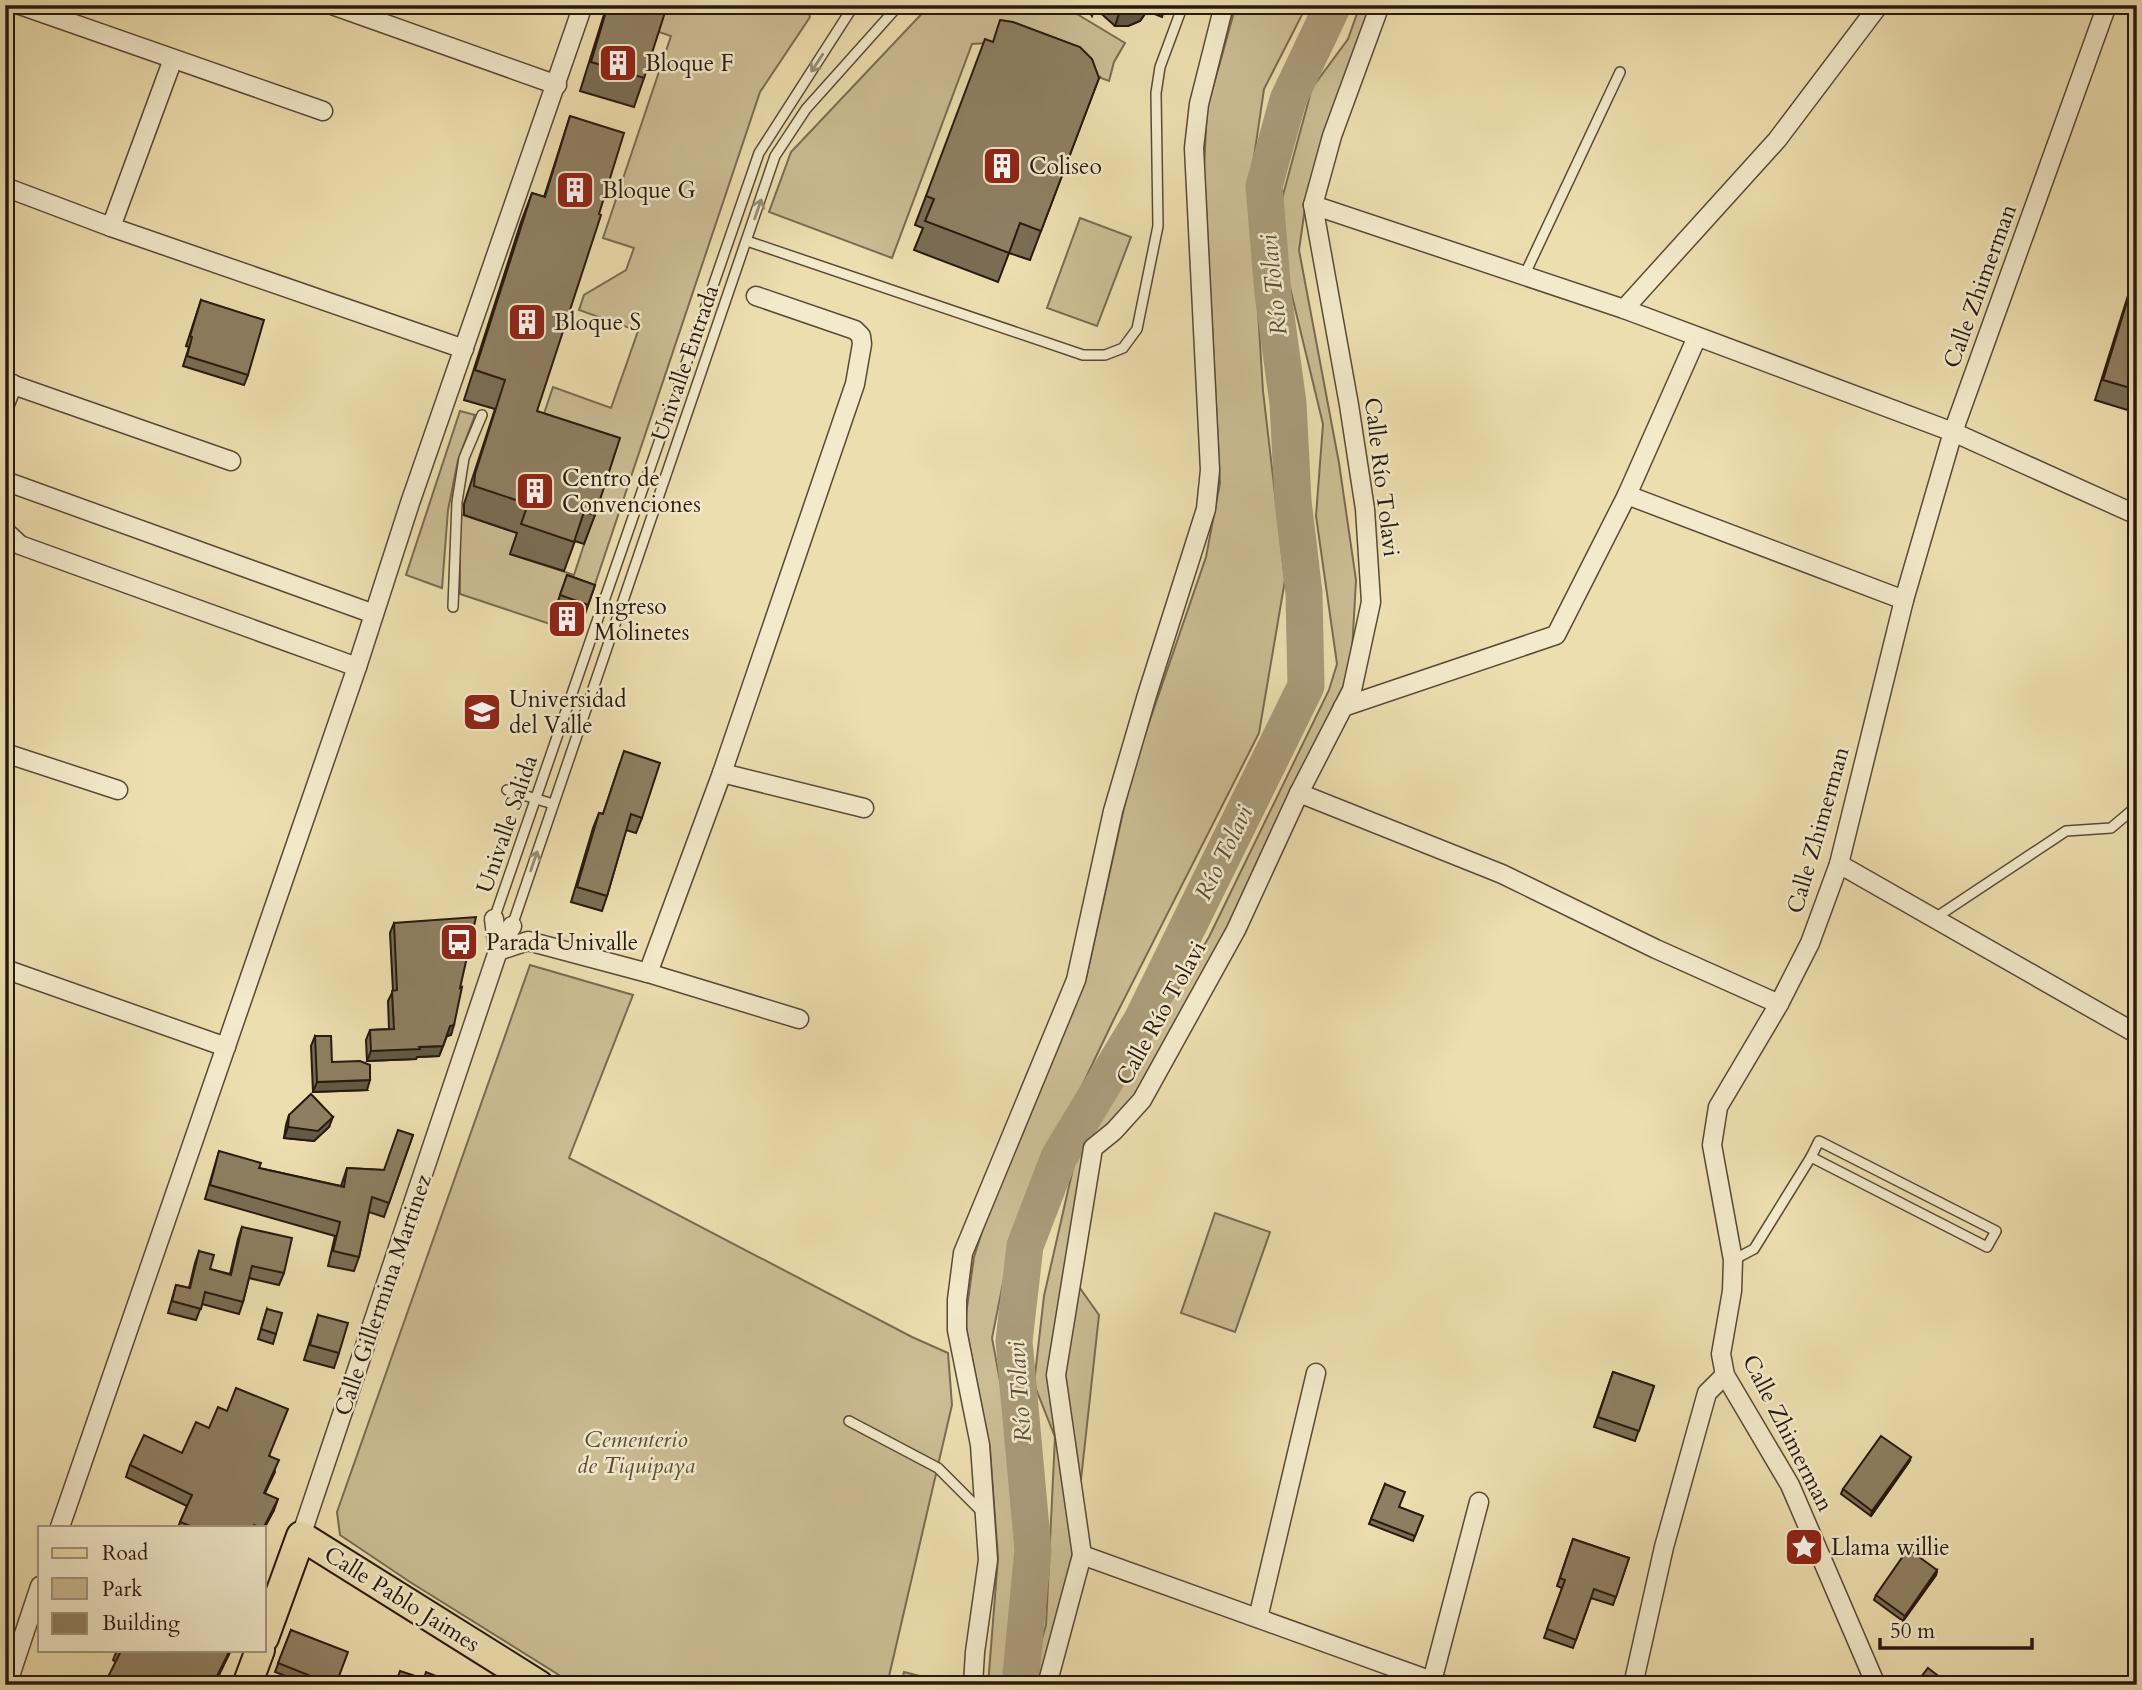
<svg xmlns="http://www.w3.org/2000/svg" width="2142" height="1690" font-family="Cardo,serif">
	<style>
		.green { fill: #ccbd94; stroke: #7a6b52; stroke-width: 2 }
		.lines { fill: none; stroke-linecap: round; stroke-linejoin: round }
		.river { stroke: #aa9b79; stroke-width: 37 }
		.service-casing { stroke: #594a37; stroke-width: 12 }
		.minor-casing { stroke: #594a37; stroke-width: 21 }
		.primary-casing { stroke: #28190f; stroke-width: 32 }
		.service { stroke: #f3eacb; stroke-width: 9 }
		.minor { stroke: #f3eacb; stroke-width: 18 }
		.primary { stroke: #eddeaf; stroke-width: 28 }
		.wall { fill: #7a6d54; stroke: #28190f; stroke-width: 2 }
		.shaded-wall { fill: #635945; stroke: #28190f; stroke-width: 2 }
		.building { fill: #8e7f62; stroke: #28190f; stroke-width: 2 }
		.oneway { stroke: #988c76 }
		.labels { text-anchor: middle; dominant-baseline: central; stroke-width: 5; stroke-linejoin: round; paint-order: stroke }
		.poi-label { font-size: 23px; fill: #28190f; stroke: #f3eacb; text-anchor: start }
		.street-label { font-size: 23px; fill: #28190f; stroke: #f3eacb }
		.park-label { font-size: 23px; font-style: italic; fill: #594a37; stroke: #f3eacb }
		.water-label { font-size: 24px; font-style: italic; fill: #5c4d39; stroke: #f3eacb }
	</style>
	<rect width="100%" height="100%" fill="#eddeaf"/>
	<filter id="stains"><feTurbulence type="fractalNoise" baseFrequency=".00286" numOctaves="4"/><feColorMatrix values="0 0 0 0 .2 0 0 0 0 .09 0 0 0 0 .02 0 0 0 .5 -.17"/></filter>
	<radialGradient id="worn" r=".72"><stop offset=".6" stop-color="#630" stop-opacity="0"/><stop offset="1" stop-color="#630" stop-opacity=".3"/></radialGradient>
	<!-- green -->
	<g class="green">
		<polygon points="594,5 806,5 810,17 760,92 585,614 557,604 550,624 460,594 460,514 517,533 510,554 574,575 609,468 534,443 553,387 611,408 638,331 579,310 584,295 626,270 634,248 603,238 671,36 593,9"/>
		<polygon points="930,5 991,5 993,7 998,5 1062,5 1125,43 1114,62 1109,81 1003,42 972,44 892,258 769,212 791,152"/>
		<polygon points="1236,5 1307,5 1264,89 1250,184 1263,391 1285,580 1259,733 1113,1021 1014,1228 992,1338 1013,1451 1025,1549 1009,1685 988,1685 998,1558 990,1449 965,1322 974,1257 987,1216 1086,979 1132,772 1206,557 1220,483 1204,168 1207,109"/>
		<polygon points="1360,5 1371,5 1343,81 1306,201 1299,250 1339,463 1356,580 1351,670 1228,926 1134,1096 1105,1127 1065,1267 1099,1315 1073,1553 1042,1675 1041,1685 1030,1685 1033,1669 1046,1625 1055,1437 1034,1384 1044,1296 1077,1151 1100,1118 1209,937 1329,690 1337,664 1316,516 1323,424 1286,271 1280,206 1312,88 1348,39"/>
		<polygon points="1080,218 1131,237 1097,326 1047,308"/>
		<polygon points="460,411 475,415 458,460 448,510 442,588 406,575"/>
		<polygon points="530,965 633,995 569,1158 912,1337 948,1353 952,1405 887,1685 575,1685 410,1582 340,1535 337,1512"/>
		<polygon points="1215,1213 1270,1232 1235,1332 1181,1313"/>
		<polygon points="904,1672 955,1685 901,1685"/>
	</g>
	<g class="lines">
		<!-- river -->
		<polyline class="river" points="1020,1685 1033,1550 1014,1341 1025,1246 1059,1157 1142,1020 1306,686 1304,593 1293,501 1288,403 1273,294 1264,186 1288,100 1333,5"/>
		<!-- service casing -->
		<g class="service-casing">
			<g id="service">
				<polyline points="747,241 1083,355 1105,355 1123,348 1137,329 1158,226 1156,93 1160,67 1183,5"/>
				<polyline points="1524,276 1620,72"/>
				<polyline points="453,607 457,502 464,458 482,415"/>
				<polyline points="507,790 553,804"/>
				<polyline points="1935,918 2066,831 2111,828 2137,806"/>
				<polyline points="494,919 759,153 854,5"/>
				<polyline points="512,926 775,156 806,109 899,5"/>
				<polygon points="1819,1141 1996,1231 1987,1247 1811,1157"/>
				<polyline points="1733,1260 1754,1249 1811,1157"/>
				<polyline points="849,1421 938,1468 983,1513"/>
			</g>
		</g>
		<!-- minor casing -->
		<g class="minor-casing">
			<g id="minor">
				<polyline points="20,5 323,111"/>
				<polyline points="332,5 557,85"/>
				<polyline points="5,187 111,227 464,349"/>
				<polyline points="1313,205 1624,309 1953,432 2137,515"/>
				<polyline points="111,227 173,59"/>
				<polyline points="1624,309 1777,140 1879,5"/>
				<polyline points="5,382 231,461"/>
				<polyline points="5,404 13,384"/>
				<polyline points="5,481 374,614"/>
				<polyline points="1627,495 1904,600"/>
				<polyline points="5,531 20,545 357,667"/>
				<polyline points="1343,707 1556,635 1627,495 1697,337"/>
				<polyline points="5,753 118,790"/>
				<polyline points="722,773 864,808"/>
				<polyline points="1299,793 1502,874 1656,949 1779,1004"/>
				<polyline points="1839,864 2137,1034"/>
				<polyline points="494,919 498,951"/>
				<polyline points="498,951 528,941 648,973 799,1019"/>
				<polyline points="5,969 226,1047"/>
				<polyline points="648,973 722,773 855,384 862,344 861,336 855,330 756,296"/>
				<polyline points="60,1527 357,667 410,503 583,5"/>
				<polyline points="301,1536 498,951 512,926"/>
				<polyline points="1082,1555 1443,1685"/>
				<polyline points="1258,1618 1316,1373"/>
				<polyline points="1432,1681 1479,1502"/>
				<polyline points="7,1685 40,1586"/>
				<polyline points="973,1685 975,1652 988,1560 980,1445 957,1330 957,1300 963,1253 1076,980 1113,811 1147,695 1206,509 1210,470 1194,148 1199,104 1224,5"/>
				<polyline points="1047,1685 1082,1555 1056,1375 1093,1148 1114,1131 1142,1100 1236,930 1299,793 1352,690 1371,602 1365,509 1349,405 1313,205 1332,136 1380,5"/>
				<polyline points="1633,1685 1664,1547 1707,1393 1725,1375"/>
				<polyline points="1876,1685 1790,1485 1725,1375 1721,1354 1732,1291 1733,1260 1712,1145 1718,1107 1779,1004 1810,943 1839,864 1904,600 1953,432 2107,5"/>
			</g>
		</g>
		<!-- primary casing -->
		<g class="primary-casing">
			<g id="primary">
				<polyline points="264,1638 301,1536 539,1685"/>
				<polyline points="247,1685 260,1650"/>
			</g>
		</g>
		<!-- service -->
		<use href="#service" class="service"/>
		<!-- minor -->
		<use href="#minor" class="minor"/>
		<!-- primary -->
		<use href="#primary" class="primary"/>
	</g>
	<!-- wall -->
	<g class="wall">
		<polygon points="607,5 664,5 644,78 634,107 580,91"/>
		<polygon points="1086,5 1166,5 1162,17 1147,11 1140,21 1128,26 1115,26 1095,8 1092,16"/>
		<polygon points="1099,78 1030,260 1009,253 998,282 914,250 923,228 915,225 926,196"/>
		<polygon points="570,116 537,411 595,515 584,544 575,541 564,571 510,554 517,533 464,515 464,504 495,409 464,400 521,222 532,193 544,197"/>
		<polygon points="2137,267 2137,413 2095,400"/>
		<polygon points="201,300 248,375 244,385 183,366 189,347 186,346"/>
		<polygon points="567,575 595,585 578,634 550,624"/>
		<polygon points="619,766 642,818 636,833 626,830 607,896 602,911 571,902 593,828 599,813 603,814"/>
		<polygon points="394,923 460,988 451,1035 447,1036 439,1056 417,1057 416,1059 367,1061 366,1040 370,1030 389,1029 388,1001 393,991 390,933"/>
		<polygon points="315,1036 332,1062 367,1090 313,1092 311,1046"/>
		<polygon points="289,1115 329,1127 314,1141 284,1138 286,1125"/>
		<polygon points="413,1135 384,1217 369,1212 359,1257 354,1271 328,1266 335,1236 205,1199 219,1151 259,1168 341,1186 347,1168 384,1170"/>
		<polygon points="242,1227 284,1273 279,1285 249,1278 243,1302 239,1314 202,1304 196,1320 168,1313 176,1285 189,1288 195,1263 199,1251 210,1269 230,1274 238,1239"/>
		<polygon points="267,1309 276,1334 273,1344 258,1339"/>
		<polygon points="318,1315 339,1353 334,1368 304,1360"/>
		<polygon points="1613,1372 1654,1386 1635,1441 1594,1427"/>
		<polygon points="182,1453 270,1456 275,1472 265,1493 274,1510 264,1527 178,1527 187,1506 126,1477 130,1465"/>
		<polygon points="1909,1462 1871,1516 1841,1494 1843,1489"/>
		<polygon points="1385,1484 1399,1507 1423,1516 1413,1541 1369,1524"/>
		<polygon points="1573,1539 1629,1558 1613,1605 1591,1598 1573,1648 1544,1638 1562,1588 1557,1586"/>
		<polygon points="1937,1570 1936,1575 1903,1621 1874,1600 1876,1595"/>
		<polygon points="291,1630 338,1680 351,1685 309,1685 275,1672"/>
		<polygon points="117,1650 231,1650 216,1681 116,1662 113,1660"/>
	</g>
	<!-- shaded-wall -->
	<g class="shaded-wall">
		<polygon points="1122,5 1148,5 1147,11 1140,21 1128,26 1115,26"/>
		<polygon points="454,1025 451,1035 447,1036 450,1026"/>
		<polygon points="443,1046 439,1056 417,1057 416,1059 367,1061 371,1051 419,1047"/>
		<polygon points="370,1080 367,1090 313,1092 317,1082"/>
		<polygon points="333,1117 329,1127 314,1141 284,1138 288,1127"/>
		<polygon points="1911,1457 1909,1462 1871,1516 1872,1511"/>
		<polygon points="278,1499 274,1510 264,1529 264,1527"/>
		<polygon points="1937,1570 1936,1575 1903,1621 1905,1616"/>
		<polygon points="230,1650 231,1650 214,1685 215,1680"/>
	</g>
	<!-- building -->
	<g class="building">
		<polygon points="608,5 667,6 644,78 591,62"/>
		<polygon points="1000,20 1013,22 1080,47 1092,59 1099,78 1041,231 1020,223 1009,253 925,221 934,199 926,196 985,39 993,42"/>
		<polygon points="570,116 624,133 599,214 601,215 537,411 620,438 595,515 584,512 574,542 521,524 528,504 474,486 475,474 505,380 475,370 532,193 545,197"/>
		<polygon points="2137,269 2137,390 2103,380"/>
		<polygon points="201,300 264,320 248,375 187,356 192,337 190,336"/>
		<polygon points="567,575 595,585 588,605 560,595"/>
		<polygon points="624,751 660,763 642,818 631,814 607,896 577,887 599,813 603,814"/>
		<polygon points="476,917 460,988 462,987 454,1025 450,1026 443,1046 419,1047 420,1049 371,1051 370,1030 394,1029 392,991 397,990 394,923"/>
		<polygon points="315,1036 331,1036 332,1062 360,1061 370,1065 370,1080 317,1082"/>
		<polygon points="311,1094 333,1117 318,1131 288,1127 289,1115"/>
		<polygon points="398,1130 413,1135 389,1203 372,1197 359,1257 333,1251 340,1222 210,1185 219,1151 261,1163 259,1168 344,1187 347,1168 384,1170"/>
		<polygon points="242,1227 292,1238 284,1273 252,1266 243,1302 205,1292 201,1309 172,1301 176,1285 190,1288 199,1251 214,1255 210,1269 231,1275"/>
		<polygon points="267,1309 282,1313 276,1334 261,1329"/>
		<polygon points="318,1315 348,1323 339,1353 310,1345"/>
		<polygon points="1613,1372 1654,1386 1639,1431 1598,1417"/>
		<polygon points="236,1388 288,1409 269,1456 279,1460 264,1493 278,1499 264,1527 260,1527 254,1525 253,1527 193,1527 180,1522 192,1495 130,1465 144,1435 182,1453 196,1422 209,1428 218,1407 227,1411"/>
		<polygon points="1881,1436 1911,1457 1872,1511 1843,1489"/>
		<polygon points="1385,1484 1405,1492 1399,1507 1423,1516 1415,1536 1371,1519"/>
		<polygon points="1573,1539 1629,1558 1616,1597 1594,1589 1576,1640 1547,1629 1565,1580 1560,1578"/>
		<polygon points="1908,1549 1937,1570 1905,1616 1876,1595"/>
		<polygon points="291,1630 348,1652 336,1684 338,1680 351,1685 333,1685 278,1663"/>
		<polygon points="119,1650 230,1650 215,1680 224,1685 104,1685 121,1651"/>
		<polygon points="1928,1668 1950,1685 1915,1685"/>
		<polygon points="400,1671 424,1679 426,1672 449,1681 448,1685 395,1685"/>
	</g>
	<!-- one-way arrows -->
	<defs><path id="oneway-shaft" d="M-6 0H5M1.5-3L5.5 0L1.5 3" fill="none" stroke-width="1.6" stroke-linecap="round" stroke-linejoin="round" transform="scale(1.75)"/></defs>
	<g class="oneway">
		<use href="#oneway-shaft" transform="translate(817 63) rotate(123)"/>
		<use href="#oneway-shaft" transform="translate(758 209) rotate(-71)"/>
		<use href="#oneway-shaft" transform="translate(534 861) rotate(-71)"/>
	</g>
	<!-- icons -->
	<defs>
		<g id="building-square" transform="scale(2.0125)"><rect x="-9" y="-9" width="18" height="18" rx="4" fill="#8f2418" stroke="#f3eacb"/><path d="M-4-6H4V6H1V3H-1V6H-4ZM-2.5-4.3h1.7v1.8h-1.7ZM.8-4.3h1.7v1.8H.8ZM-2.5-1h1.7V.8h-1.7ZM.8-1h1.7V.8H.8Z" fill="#fff"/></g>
		<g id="university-square" transform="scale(2.0125)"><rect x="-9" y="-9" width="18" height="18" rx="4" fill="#8f2418" stroke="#f3eacb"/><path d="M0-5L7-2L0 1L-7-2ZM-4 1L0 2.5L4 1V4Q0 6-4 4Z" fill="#fff"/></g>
		<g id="bus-square" transform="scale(2.0125)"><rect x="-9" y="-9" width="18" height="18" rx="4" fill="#8f2418" stroke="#f3eacb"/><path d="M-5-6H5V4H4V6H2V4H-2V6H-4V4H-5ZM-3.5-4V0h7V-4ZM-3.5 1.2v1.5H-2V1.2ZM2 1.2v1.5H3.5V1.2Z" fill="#fff"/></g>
		<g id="sight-square" transform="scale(2.0125)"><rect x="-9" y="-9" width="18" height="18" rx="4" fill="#8f2418" stroke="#f3eacb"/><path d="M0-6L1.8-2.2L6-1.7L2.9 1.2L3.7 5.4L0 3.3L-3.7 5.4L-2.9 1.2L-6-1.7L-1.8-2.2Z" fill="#fff"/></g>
	</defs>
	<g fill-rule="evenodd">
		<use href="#building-square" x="618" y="63"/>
		<use href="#building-square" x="1002" y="166"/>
		<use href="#building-square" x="575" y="190"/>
		<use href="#building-square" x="527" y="322"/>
		<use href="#building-square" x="535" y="491"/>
		<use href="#building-square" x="567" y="619"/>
		<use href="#university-square" x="482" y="712"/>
		<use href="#bus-square" x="459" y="942"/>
		<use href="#sight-square" x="1804" y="1547"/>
	</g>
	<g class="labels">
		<!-- poi labels -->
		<g class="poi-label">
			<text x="645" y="63">Bloque F</text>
			<text x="1029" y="166">Coliseo</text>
			<text x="602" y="190">Bloque G</text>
			<text x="554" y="322">Bloque S</text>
			<text x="562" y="478">Centro de<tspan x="562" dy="26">Convenciones</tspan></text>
			<text x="594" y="606">Ingreso<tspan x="594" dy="26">Molinetes</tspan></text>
			<text x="509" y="699">Universidad<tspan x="509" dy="26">del Valle</tspan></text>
			<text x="486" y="942">Parada Univalle</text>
			<text x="1831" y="1547">Llama willie</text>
		</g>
		<!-- street labels -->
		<g class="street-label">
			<text transform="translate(1980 286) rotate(-70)">Calle Zhimerman</text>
			<text transform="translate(685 363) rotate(-71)">Univalle Entrada</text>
			<text transform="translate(1382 477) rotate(83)">Calle Río Tolavi</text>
			<text transform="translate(507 824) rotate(-71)">Univalle Salida</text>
			<text transform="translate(1818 830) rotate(-74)">Calle Zhimerman</text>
			<text transform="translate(1161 1013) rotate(-61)">Calle Río Tolavi</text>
			<text transform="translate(383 1295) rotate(-71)">Calle Gillermina Martinez</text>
			<text transform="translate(1788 1433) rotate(63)">Calle Zhimerman</text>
			<text transform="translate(402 1599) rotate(32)">Calle Pablo Jaimes</text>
		</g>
		<!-- park labels -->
		<g class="park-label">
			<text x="636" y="1439">Cementerio<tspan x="636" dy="26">de Tiquipaya</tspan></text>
		</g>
		<!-- water labels -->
		<g class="water-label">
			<text transform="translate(1274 285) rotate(-96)">Río Tolavi</text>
			<text transform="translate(1224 853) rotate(-64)">Río Tolavi</text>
			<text transform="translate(1020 1392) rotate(-94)">Río Tolavi</text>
		</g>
	</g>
	<!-- margin -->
	<rect width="2142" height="1690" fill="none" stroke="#eddeaf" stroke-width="28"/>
	<rect x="7" y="7" width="2128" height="1676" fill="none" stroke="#28190f" stroke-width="3.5"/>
	<rect x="14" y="14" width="2114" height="1662" fill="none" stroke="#28190f" stroke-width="2"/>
	<!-- legend -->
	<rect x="38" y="1526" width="228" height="126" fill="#f3eacb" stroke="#a29680" stroke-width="2"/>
	<rect x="52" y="1548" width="35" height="10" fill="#eddeaf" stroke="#a29680" stroke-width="2"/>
	<text x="102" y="1560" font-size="21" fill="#28190f">Road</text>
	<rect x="52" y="1578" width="35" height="21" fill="#ccbd94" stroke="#a29680" stroke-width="2"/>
	<text x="102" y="1596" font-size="21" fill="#28190f">Park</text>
	<rect x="52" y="1613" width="35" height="21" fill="#8e7f62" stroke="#a29680" stroke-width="2"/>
	<text x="102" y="1630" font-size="21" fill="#28190f">Building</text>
	<!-- scale -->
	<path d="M1880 1638v10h152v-10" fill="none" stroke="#28190f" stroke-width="3.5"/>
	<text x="1890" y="1638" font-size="21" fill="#28190f" stroke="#f3eacb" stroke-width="5" paint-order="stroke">50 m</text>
	<rect width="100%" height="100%" filter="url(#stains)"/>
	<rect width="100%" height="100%" fill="url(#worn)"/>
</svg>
